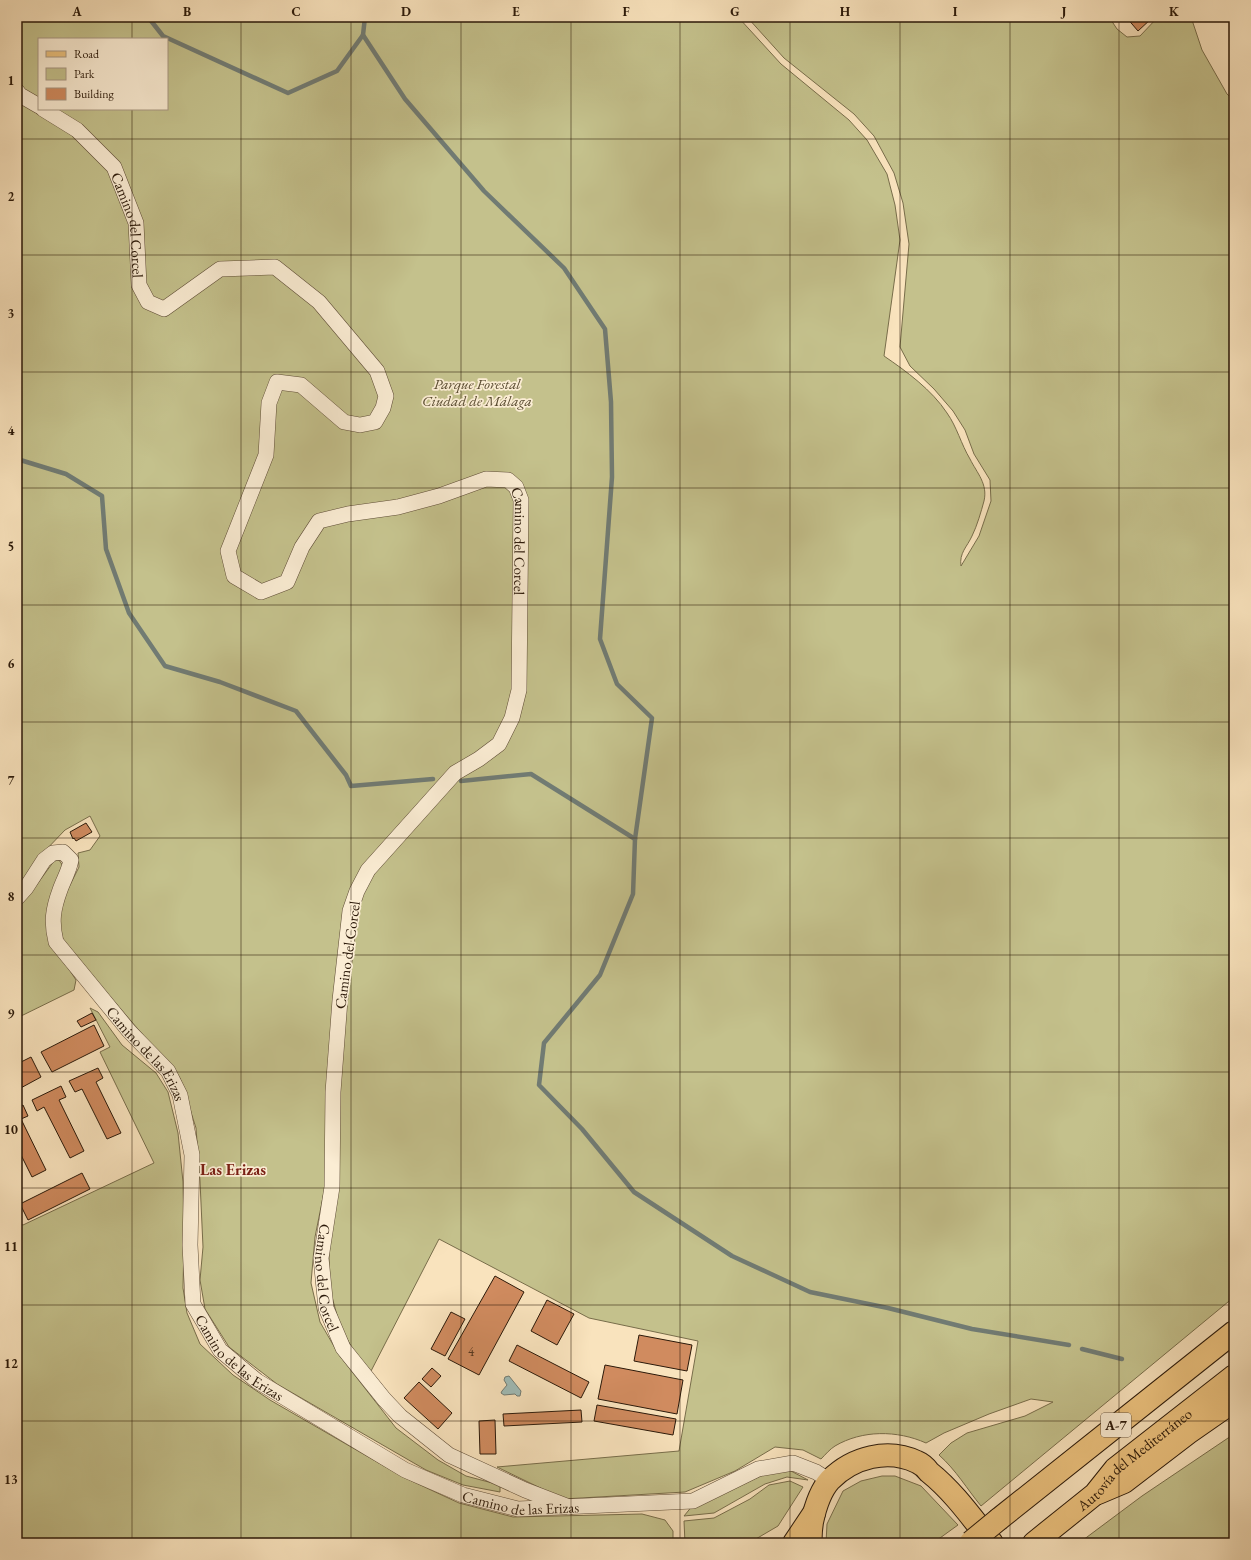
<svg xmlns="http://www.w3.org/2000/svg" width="1251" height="1560" font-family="'EB Garamond',serif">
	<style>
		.green { fill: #c4c18c; stroke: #786d4a; fill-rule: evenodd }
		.water { fill: #a0bdb9; stroke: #717b73 }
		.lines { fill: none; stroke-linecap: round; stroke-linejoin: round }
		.stream { stroke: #717b73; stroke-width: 4.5 }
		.building { fill: #d08b5f; stroke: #2b1909 }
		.minor-casing { stroke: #5e4c36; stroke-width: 16 }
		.primary-casing { stroke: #2b1909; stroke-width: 24 }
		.motorway-casing { stroke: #2b1909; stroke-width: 24 }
		.minor { stroke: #fbedd4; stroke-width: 15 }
		.primary { stroke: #ecc27e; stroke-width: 22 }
		.motorway { stroke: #ecc27e; stroke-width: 22 }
		.motorway-bridge-casing { stroke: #2b1909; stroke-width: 24; stroke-linecap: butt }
		.motorway-bridge { stroke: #ecc27e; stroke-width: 22 }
		.grid { fill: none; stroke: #2b1909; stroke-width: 1; stroke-opacity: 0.55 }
		.labels { text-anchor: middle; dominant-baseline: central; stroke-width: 3.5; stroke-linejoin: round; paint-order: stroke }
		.number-label { font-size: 13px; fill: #54361e }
		.shield { fill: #fbedd4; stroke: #695946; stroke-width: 1 }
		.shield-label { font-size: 14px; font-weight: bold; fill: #2b1909 }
		.street-label { font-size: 15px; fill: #2b1909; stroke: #fbedd4 }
		.park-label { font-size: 15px; font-style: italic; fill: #594b30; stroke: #fbedd4 }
		.neighbourhood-label { font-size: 16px; font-weight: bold; fill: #7a1f14; stroke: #fbedd4 }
		.neatline { fill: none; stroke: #2b1909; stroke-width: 1.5 }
		.grid-label { font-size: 13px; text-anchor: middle; font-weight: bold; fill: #2b1909 }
	</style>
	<rect width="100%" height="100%" fill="#f9e3bd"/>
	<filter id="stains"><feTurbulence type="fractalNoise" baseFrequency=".005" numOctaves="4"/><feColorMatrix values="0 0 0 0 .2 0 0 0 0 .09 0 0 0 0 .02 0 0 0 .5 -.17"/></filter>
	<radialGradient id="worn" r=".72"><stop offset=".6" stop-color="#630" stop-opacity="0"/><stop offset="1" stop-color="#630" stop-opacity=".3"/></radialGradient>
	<!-- green -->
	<g class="green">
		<path d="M17,17H738L781,64L849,120L867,140L887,174L895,205L900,240L884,356C906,371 932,390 947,413C957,427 961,444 970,459C977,473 988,484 984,501C981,512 977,526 972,536C967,547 959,553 961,566L979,536L991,501L990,480L974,454L965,430L953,411L934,389L910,366L900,347L909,244L903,203L894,173L874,136L854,114L784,58L747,17H1109L1117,29L1127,37L1140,36L1158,17H1191L1202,50L1227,94L1234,101V1297L981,1506C967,1489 956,1470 939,1455L951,1443L967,1433L1025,1416L1053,1402L1031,1399L989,1414L944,1433L926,1443C897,1430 862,1430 835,1446C830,1449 825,1455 821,1459L803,1450L775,1447L735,1471L685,1492L563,1499L497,1467L679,1451L698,1341L589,1318L439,1239L370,1373L357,1357L340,1326L329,1286V1240L338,1183L340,1090L346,1001L358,912L363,892L376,871L411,832L402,821L361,872L351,890L344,909L333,1001L325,1187L315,1237L311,1283L320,1322L339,1355L396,1428L438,1460L466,1476L500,1485V1492L463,1485L426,1470L277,1384L229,1347L205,1309L200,1280L203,1247L200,1181L196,1128L180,1078L64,943L59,924L61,910L64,897L79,867L78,853L90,850L100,836L90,816L65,830L43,853L30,876L17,889ZM39,39H167V109H39Z"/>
		<polygon points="59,860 63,866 51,899 61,957 76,980 74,990 17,1018 17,905 35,887 54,861"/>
		<polygon points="90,1008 98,1012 122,1045 156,1073 168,1092 178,1133 183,1182 184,1242 183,1288 187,1313 200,1344 233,1375 270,1400 403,1477 459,1503 513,1517 642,1514 665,1520 673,1531 673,1543 17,1543 17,1223 23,1225 154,1163 100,1052 110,1047"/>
		<polygon points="1234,1434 1234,1543 1079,1543 1142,1496"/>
		<polygon points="791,1471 808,1480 787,1477 765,1484 714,1513 684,1516 693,1505 770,1472"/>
		<polygon points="882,1476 895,1476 921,1486 958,1525 933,1543 826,1543 827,1524 843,1491 861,1481"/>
		<polygon points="790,1481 803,1487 778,1526 749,1543 685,1543 684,1521 714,1518 750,1499 769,1485"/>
	</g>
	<!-- water -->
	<polygon class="water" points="509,1376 521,1391 520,1396 517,1396 515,1394 504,1395 501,1393 502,1391 507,1385 504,1380 505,1377"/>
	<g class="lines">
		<!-- stream -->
		<g class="stream">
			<polyline points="148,17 163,36 288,93 337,71 363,35"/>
			<polyline points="365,17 363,35 405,99 484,191 564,268 605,329 611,402 612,477 600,639 617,684 652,718 635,839 633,894 600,975 544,1043 539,1085 582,1129 634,1192 732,1256 810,1292 888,1308 972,1329 1069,1345"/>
			<polyline points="17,459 66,474 102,496 106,549 129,613 165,666 220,682 296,711 346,775 351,786 433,779"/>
			<polyline points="461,781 531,774 635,839"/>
			<polyline points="1082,1349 1122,1359"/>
		</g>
	</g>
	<!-- building -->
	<g class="building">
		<polygon points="1126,17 1151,17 1152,18 1138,31"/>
		<polygon points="86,823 92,832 76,841 74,838 73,839 70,832"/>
		<polygon points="92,1013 96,1020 81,1027 77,1021"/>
		<polygon points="94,1025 104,1046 52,1072 41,1052"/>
		<polygon points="31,1057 41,1077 17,1090 17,1064"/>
		<polygon points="98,1068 103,1078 96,1082 121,1133 107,1139 82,1089 75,1092 69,1081"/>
		<polygon points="61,1086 66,1097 59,1100 84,1151 70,1158 44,1107 37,1111 32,1100"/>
		<polygon points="23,1105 28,1116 21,1119 46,1170 32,1177 17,1147 17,1108"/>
		<polygon points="82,1173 90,1189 28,1220 20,1204"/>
		<polygon points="495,1276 524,1292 479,1375 448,1359"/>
		<polygon points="547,1300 574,1314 557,1345 531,1331"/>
		<polygon points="451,1312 465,1319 445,1356 431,1349"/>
		<polygon points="639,1335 692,1345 687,1371 634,1361"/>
		<polygon points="517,1345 589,1382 581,1398 509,1361"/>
		<polygon points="605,1365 683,1380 677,1414 598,1399"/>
		<polygon points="432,1368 441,1376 431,1387 422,1379"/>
		<polygon points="419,1382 452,1413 438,1429 404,1398"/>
		<polygon points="597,1405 676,1419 673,1435 594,1421"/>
		<polygon points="581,1410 582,1422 504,1426 503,1414"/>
		<polygon points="495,1420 496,1454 480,1454 479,1421"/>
	</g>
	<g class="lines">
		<!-- minor casing -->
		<g class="minor-casing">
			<g id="minor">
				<polyline points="17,91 20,95 39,106"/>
				<path id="s1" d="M43,109L77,130L114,167L136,223L139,285L148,302L164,309L220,269L275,267L319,302L377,371L386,396L383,408L375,422L360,425L344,422L301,385L277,382L269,403L266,455L228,551L234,576L261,592L287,582L302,547L319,521L348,514L398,507L439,496L486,479L508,480L516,487L521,500L519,690L512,718L499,744L479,759L455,773L368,870L357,891L350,911L340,1000L333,1092L332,1187L321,1258L326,1308L343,1348L384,1399L400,1416L449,1455L525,1490L569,1507"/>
				<path id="s2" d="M17,898L26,888L44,860L53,853L63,852L71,860C69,871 64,879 60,890C53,909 51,922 56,942L129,1031L168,1071L180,1095L192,1155L190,1245L193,1304L220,1350L257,1381L405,1470L463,1495L518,1509L693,1501L758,1469L793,1463L816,1472L830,1481"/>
			</g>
		</g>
		<!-- primary casing -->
		<g class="primary-casing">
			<path id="primary" d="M811,1543C810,1535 811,1529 812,1522C815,1508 821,1490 830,1480C853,1457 888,1448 917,1462C922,1464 926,1468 929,1472C954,1492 972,1518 992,1543"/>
		</g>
		<!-- motorway casing -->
		<g class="motorway-casing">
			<g id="motorway">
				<polyline points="1098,1493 1124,1482 1188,1433 1234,1401"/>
				<polyline points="999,1519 1234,1332"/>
				<polyline points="794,1543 814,1513"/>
				<path id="s3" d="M1034,1543L1095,1494L1115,1469L1234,1376"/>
			</g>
		</g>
		<!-- minor -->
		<use href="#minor" class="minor"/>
		<!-- primary -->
		<use href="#primary" class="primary"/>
		<!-- motorway -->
		<use href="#motorway" class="motorway"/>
		<!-- motorway-bridge casing -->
		<g class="motorway-bridge-casing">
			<polyline id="motorway-bridge" points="971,1542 999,1519"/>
		</g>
		<!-- motorway-bridge -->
		<use href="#motorway-bridge" class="motorway-bridge"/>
	</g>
	<!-- grid -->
	<path class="grid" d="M132,17V39M241,17V1543M351,17V1543M461,17V1543M571,17V1543M680,17V1543M790,17V1543M900,17V1543M1010,17V1543M1119,17V1543M132,109V1543M17,139H1234M17,255H1234M17,372H1234M17,488H1234M17,605H1234M17,722H1234M17,838H1234M17,955H1234M17,1072H1234M17,1188H1234M17,1305H1234M17,1421H1234"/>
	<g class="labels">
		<!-- number labels -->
		<g class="number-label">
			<text x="471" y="1351">4</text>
		</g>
		<!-- shield labels -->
		<rect class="shield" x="1101" y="1413" width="30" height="24" rx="3"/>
		<g class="shield-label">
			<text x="1116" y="1425">A-7</text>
		</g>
		<!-- street labels -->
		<g class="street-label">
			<text stroke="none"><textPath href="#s1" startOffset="153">Camino del Corcel</textPath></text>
			<text stroke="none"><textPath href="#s1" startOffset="1281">Camino del Corcel</textPath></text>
			<text transform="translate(347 955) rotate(-82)">Camino del Corcel</text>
			<text stroke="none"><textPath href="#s2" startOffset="309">Camino de las Erizas</textPath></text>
			<text stroke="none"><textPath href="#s1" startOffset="2085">Camino del Corcel</textPath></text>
			<text stroke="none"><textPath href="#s2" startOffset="645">Camino de las Erizas</textPath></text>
			<text stroke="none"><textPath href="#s3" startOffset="131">Autovía del Mediterráneo</textPath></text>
			<text stroke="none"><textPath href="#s2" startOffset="969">Camino de las Erizas</textPath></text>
		</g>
		<!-- park labels -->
		<g class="park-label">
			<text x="477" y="383">Parque Forestal<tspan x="477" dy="17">Ciudad de Málaga</tspan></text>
		</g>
		<!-- neighbourhood labels -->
		<g class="neighbourhood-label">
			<text x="233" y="1169">Las Erizas</text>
		</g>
	</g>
	<!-- margin -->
	<rect width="1251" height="1560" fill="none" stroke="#f9e3bd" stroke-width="44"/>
	<!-- legend -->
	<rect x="38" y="38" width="130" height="72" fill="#fbedd4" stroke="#a89883"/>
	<rect x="46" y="51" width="20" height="6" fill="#ecc27e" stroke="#a89883"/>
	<text x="74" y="58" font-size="12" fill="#2b1909">Road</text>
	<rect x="46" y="68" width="20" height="12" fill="#c4c18c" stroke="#a89883"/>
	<text x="74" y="78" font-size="12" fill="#2b1909">Park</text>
	<rect x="46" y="88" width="20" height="12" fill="#d08b5f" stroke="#a89883"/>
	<text x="74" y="98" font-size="12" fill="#2b1909">Building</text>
	<rect x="22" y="22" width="1207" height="1516" class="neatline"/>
	<g class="grid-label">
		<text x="77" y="16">A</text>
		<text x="187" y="16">B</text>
		<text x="296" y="16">C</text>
		<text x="406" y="16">D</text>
		<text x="516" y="16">E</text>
		<text x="626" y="16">F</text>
		<text x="735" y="16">G</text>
		<text x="845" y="16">H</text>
		<text x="955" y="16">I</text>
		<text x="1064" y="16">J</text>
		<text x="1174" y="16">K</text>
		<text x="11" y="85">1</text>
		<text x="11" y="201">2</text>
		<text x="11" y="318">3</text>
		<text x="11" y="435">4</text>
		<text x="11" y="551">5</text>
		<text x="11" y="668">6</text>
		<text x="11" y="785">7</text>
		<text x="11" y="901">8</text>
		<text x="11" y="1018">9</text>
		<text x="11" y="1134">10</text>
		<text x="11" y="1251">11</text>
		<text x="11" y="1368">12</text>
		<text x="11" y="1484">13</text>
	</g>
	<rect width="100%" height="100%" filter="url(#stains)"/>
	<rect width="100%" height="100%" fill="url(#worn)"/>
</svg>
